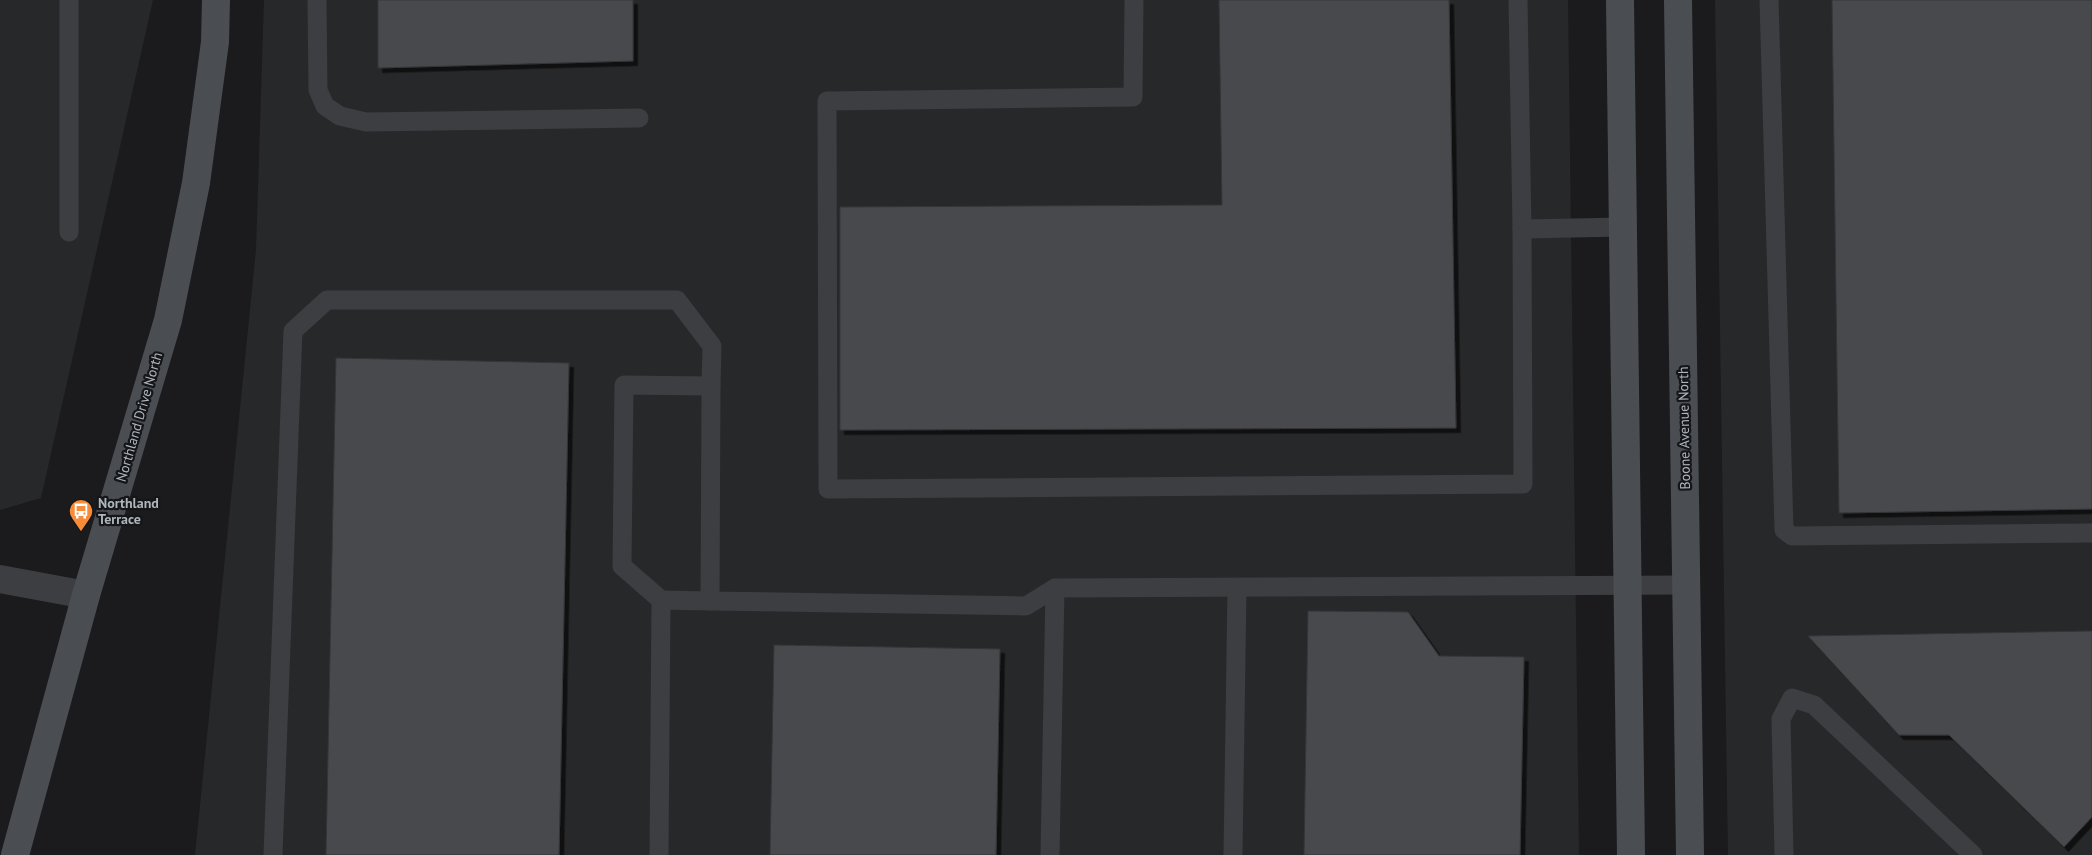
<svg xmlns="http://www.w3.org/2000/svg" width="2092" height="855" font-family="'PT Sans',sans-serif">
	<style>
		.built { fill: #27282a }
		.building { fill: #474a4d; stroke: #353639; filter: url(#shadow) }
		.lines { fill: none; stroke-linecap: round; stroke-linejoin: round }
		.lane { stroke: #3c3e42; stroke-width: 19 }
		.street { stroke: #3c3e42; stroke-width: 28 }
		.secondary { stroke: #4a4e53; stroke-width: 28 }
		.labels { text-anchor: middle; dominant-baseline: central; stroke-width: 4.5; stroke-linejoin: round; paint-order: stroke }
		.street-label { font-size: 14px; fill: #adb6bd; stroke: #161618 }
		.poi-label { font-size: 14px; font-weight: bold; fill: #adb6bd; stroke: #161618; text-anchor: start }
	</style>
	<defs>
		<filter id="shadow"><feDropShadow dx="4.5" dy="4.5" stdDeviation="0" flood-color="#0009"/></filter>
	</defs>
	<rect width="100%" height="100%" fill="#1b1b1d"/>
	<!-- built -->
	<g class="built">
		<polygon points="0,0 153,0 41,498 0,510"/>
		<polygon points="264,0 1568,0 1579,855 195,855 256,250"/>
		<polygon points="1715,0 2092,0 2092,855 1728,855"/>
	</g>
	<!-- building -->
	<g class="building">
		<polygon points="378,0 633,0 633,61 378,68"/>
		<polygon points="1219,0 1449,0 1456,428 840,430 840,207 1222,205"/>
		<polygon points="1832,0 2092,0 2092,509 1839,513"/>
		<polygon points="336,358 569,363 559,855 326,855"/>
		<polygon points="1308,611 1408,612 1439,656 1524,657 1520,855 1304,855"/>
		<polygon points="2092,631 2092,817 2064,847 1949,735 1899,735 1808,636"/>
		<polygon points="774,645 1000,649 996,855 770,855"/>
	</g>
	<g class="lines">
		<!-- lane -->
		<g class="lane">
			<polyline points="69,0 69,232"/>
			<polyline points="317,0 318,90 325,106 340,116 366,122 639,118"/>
			<polyline points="1134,0 1133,97 827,101 828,489 1523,484 1522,229 1518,0"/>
			<polyline points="1769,0 1784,530 1792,536 2092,533"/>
			<polyline points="1522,229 1623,227"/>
			<polyline points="661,600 622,566 624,385 711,386"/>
			<polyline points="273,855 293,331 327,300 677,300 712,346 711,386 710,601 1026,606 1055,588 1686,585"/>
			<polyline points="659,855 661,600 710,601"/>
			<polyline points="1050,855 1055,588"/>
			<polyline points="1233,855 1237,588"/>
			<polyline points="1784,855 1781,719 1792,698 1814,705 1973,855"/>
		</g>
		<!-- street -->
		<polyline class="street" points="0,579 86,595"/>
		<!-- secondary -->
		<g class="secondary">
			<polyline points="1620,0 1631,855"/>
			<polyline points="1678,0 1690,855"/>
			<polyline points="15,855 86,595 168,320 196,183 215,42 216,0"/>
		</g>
	</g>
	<!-- icons -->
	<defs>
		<g id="bus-pin" transform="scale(1.25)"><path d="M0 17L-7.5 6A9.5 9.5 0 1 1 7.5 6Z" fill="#f68c3a" stroke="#161618"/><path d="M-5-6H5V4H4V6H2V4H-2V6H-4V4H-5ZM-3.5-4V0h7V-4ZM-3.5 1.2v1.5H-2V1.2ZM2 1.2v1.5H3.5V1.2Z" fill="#fff"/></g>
	</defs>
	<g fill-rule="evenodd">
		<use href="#bus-pin" x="81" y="511"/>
	</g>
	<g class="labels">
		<!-- street labels -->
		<g class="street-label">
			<text transform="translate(139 417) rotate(-74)">Northland Drive North</text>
			<text transform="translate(1684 428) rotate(-91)">Boone Avenue North</text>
		</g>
		<!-- poi labels -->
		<g class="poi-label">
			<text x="98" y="503">Northland<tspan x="98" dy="16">Terrace</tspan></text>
		</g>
	</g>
</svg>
